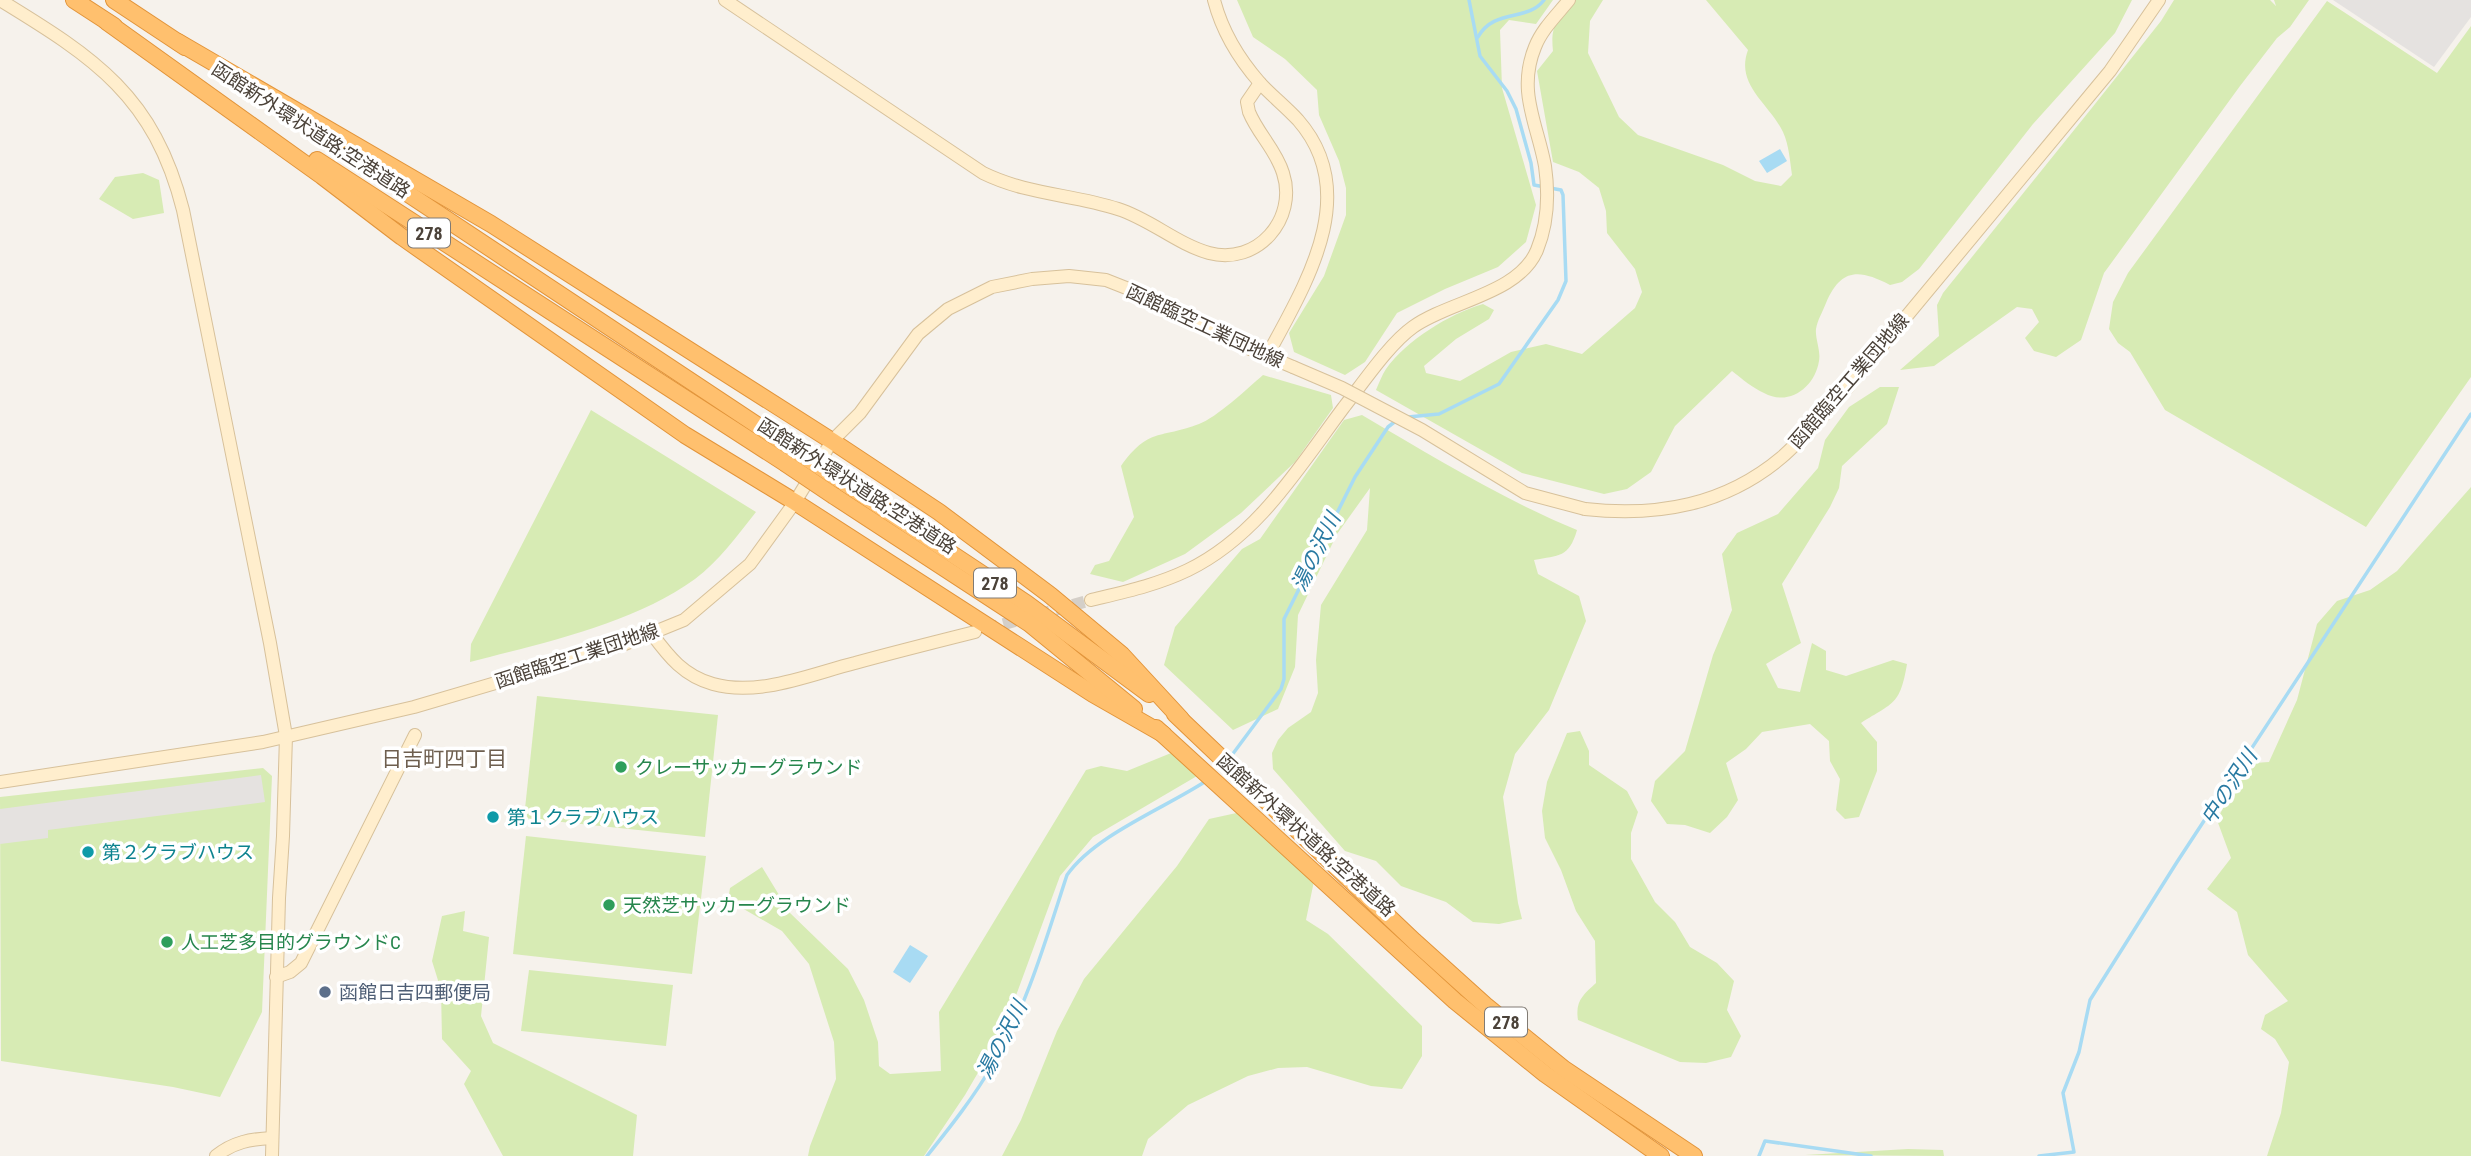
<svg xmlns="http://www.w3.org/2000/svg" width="2471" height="1156" font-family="'Roboto Condensed','Noto Sans JP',sans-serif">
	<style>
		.green { fill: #d7ebb4 }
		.parking { fill: #e5e2e0 }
		.water { fill: #a8dbf3 }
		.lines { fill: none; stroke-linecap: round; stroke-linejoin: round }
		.stream { stroke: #a8dbf3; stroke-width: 3.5 }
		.secondary-tunnel { stroke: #d4cfc8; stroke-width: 12; stroke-dasharray: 12 6; stroke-linecap: butt }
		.secondary-casing { stroke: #d7c19b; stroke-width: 14 }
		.highway-casing { stroke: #e2943a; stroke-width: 18 }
		.secondary { stroke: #ffeecd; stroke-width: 12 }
		.highway { stroke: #ffc06e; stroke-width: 16 }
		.secondary-bridge-casing { stroke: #d7c19b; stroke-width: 14; stroke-linecap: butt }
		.highway-bridge-casing { stroke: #e2943a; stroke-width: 18; stroke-linecap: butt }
		.secondary-bridge { stroke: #ffeecd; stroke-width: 12 }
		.highway-bridge { stroke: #ffc06e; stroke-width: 16 }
		.leisure-dot { fill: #2e9e5b; stroke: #fff; stroke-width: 2.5 }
		.culture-dot { fill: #0f9aa8; stroke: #fff; stroke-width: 2.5 }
		.service-dot { fill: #5c6f8a; stroke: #fff; stroke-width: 2.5 }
		.labels { text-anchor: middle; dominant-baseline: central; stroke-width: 7; stroke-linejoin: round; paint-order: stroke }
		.shield { fill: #fff; stroke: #817b74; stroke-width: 2 }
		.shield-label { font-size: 18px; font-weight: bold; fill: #4b4239 }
		.street-label { font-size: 19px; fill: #4b4239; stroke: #fff }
		.leisure-label { font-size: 19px; fill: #27864d; stroke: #fff; text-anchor: start }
		.culture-label { font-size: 19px; fill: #0d838f; stroke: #fff; text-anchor: start }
		.service-label { font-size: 19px; fill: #4e5e75; stroke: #fff; text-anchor: start }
		.water-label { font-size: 21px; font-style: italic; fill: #297aa2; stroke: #fff }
		.neighbourhood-label { font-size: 21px; fill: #6e5f4f; stroke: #fff }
	</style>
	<rect width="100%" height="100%" fill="#f6f2ec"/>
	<!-- green -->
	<g class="green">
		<polygon points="1237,0 1553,0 1536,24 1509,20 1500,30 1502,88 1536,205 1526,242 1498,267 1445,289 1397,313 1365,362 1345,375 1294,352 1289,333 1324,276 1346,215 1346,188 1339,161 1319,115 1317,90 1285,59 1253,37"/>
		<path d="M1575,0H1603L1590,21L1588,53L1619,117L1638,135L1723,165L1755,181L1781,186L1792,175C1790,161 1789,145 1783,132C1769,103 1735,85 1748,50L1706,0H2132L2115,33L2033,124L1919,269L1902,282L1890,285C1859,269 1841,268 1826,303C1823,311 1817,321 1816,329C1815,339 1821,351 1819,361C1815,387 1789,407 1764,393C1753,388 1742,379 1732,371L1675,426L1651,472L1627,489L1604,494L1522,473L1376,390C1379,383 1382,375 1386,369C1407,340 1449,314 1483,304L1494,310L1489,319L1456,339L1424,366L1426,373L1460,381L1511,352L1546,344L1582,354L1635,308L1642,292L1635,269L1607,233L1606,211L1599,188L1579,172L1553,162L1537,71L1553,51C1550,24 1558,19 1575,0Z"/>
		<polygon points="2174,0 2270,0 2276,6 2274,0 2309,0 2290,27 2277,38 2240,86 2104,273 2081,340 2056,357 2034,351 2025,338 2039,322 2032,309 2017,307 1934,366 1900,370 1939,336 1937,305 1943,293 2091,109 2161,21"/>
		<polygon points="2327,1 2437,73 2471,26 2471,377 2366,527 2165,410 2130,352 2118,343 2109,329 2113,302 2128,273"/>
		<polygon points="143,173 159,180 164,213 133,219 99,199 115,177"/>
		<path d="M1263,375L1331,395L1333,408L1295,462L1241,513L1185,554L1123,582L1090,574L1095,565L1109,561L1134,517L1121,466C1149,427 1160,439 1199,424C1216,418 1248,388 1263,375Z"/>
		<path d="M1880,387H1899L1887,424L1842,466L1839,488L1830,507L1782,584L1801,643L1766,664L1778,688L1800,692L1812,643L1826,651V670L1846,676L1893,660L1907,664C1900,705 1894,702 1861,723L1877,742V771L1859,817L1845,819L1836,810L1840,779L1830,761L1829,741L1810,724L1762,732L1746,749L1726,763L1738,800L1727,817L1710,833L1685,825L1667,824L1651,801L1655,781L1685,751L1713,655L1732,610L1722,554L1737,533L1778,514L1818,468L1825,440L1849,407Z"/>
		<path d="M591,410L756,512C737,536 719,561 695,579C633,624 543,643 470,662L471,644Z"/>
		<path d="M1362,415C1432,456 1502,499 1577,530C1569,558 1559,555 1534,560L1538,574L1579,596L1586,621L1549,710L1515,754L1503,797L1518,903L1522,919L1499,924L1473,922L1446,902L1401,886L1376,861L1345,851L1273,769L1272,753L1278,740L1288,728L1311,712L1318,693L1316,660L1321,605L1367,530L1370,488L1337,534L1298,615L1295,667L1278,709L1233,730L1164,665L1175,627L1242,549L1260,539L1344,420Z"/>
		<polygon points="2471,487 2471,1156 2267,1156 2281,1113 2289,1062 2275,1039 2261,1029 2265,1015 2288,1001 2248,955 2237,912 2207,889 2231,858 2217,820 2236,782 2254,763 2269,762 2297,700 2317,624 2337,601 2370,590 2397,571"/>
		<polygon points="537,696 718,715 705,837 524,818"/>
		<path d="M1580,731L1589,751V765L1627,791L1638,812L1631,833V859L1655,902L1675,922L1690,947L1717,963L1734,981L1727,1010L1741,1036L1731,1057L1706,1063L1680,1062L1578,1020C1575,1001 1583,995 1596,983L1595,941L1576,911L1561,870L1545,838L1542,811L1547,782L1567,733Z"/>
		<polygon points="1176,751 1197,776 1093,837 1060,876 1004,1028 965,1095 924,1156 808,1156 810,1146 836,1079 834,1042 809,964 782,931 728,900 730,888 762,867 790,913 848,969 864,1000 878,1042 879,1066 890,1074 941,1071 939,1012 1086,770 1101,766 1127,771"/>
		<polygon points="263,768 272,776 262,1012 220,1097 173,1087 1,1061 0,797"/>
		<polygon points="1241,812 1314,881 1306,920 1328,934 1422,1026 1422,1056 1402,1089 1371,1086 1307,1067 1278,1068 1248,1076 1188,1105 1148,1139 1142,1156 1002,1156 1021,1120 1057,1031 1084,979 1177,866 1209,819"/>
		<polygon points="526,836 706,856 692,974 513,954"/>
		<polygon points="465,911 463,931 489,937 481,1016 493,1043 637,1115 633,1156 503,1156 464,1084 471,1071 442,1039 441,990 432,961 442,916"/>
		<polygon points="529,970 673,985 666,1046 521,1031"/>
		<polygon points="1908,1149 1943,1150 1944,1156 1805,1155"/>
	</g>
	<!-- parking -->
	<g class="parking">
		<polygon points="2333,0 2471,0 2471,17 2434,67"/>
		<polygon points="261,775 265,802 48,830 48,838 0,844 0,809"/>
	</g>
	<!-- water -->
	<g class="water">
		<polygon points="1780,149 1787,161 1767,173 1759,161"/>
		<polygon points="910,945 928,956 910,983 893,972"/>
	</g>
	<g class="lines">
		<!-- stream -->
		<g class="stream">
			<path d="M1478,37C1494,8 1528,22 1544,0"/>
			<polyline points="1408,417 1439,414 1499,384 1558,300 1566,281 1563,195 1561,190 1534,185 1531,163 1516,109 1507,91 1480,56 1469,0"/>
			<polyline points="1229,759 1281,689 1284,679 1284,619 1355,477 1388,427 1397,420"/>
			<path d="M927,1156C951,1126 974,1097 993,1064C1027,1006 1046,939 1067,875C1095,835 1165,808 1206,781"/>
			<polyline points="1759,1156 1765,1141 1871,1156"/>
			<polyline points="2039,1156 2074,1152 2063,1093 2079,1052 2090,1000 2177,862 2471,414"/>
		</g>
		<!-- secondary-tunnel -->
		<polyline class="secondary-tunnel" points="986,629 1091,600"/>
		<!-- secondary casing -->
		<g class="secondary-casing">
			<g id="secondary">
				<path d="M0,0C95,58 154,96 183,210L270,643L286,736L283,836L279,898L272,1156"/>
				<path d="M725,0L983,173C1028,195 1072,194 1118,209C1150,219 1177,244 1209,253C1257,266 1298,219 1283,173C1276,150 1258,134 1249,112L1247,102L1260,83"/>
				<path d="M1214,0C1222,31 1239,59 1260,83C1272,96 1286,107 1298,120C1363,194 1305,285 1267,356"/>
				<path d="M1585,509C1658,517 1725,505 1782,457C1798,443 1813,426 1828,411L2110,71L2159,0"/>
				<path d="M1091,600C1124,592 1157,585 1188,570C1258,536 1299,467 1344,407C1363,383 1389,344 1413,327C1449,301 1519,294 1537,250C1548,223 1549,194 1545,166C1537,123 1517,91 1535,47C1542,29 1557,15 1569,0"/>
				<path d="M652,634C669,657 684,676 713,684C759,697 811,674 855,663C895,652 935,642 975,632"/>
				<polyline points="0,782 263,742 414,707 526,674 625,644 684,620 750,564 795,502 832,441 860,413 918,334 948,309 992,287 1032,279 1069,276 1106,280 1144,295 1231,341 1293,367"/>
				<polyline points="276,977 290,972 301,963 415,735"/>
				<path d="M216,1156C233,1142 251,1139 272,1138"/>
			</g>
		</g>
		<!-- highway casing -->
		<g class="highway-casing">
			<g id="highway">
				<polyline points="74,0 114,26"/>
				<polyline points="114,0 185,47"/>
				<polyline points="107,22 322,176 402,237 685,435 795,502 1093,694 1163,734"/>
				<polyline points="178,42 491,224 832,441 939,512 1050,595 1122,655 1181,719"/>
				<polyline points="321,136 793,449"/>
				<polyline points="317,160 785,463"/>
				<polyline points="840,480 1026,603 1149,694"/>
				<polyline points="834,496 1030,624 1134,709"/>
				<polyline points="1175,714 1414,941 1485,1005 1564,1069 1694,1156"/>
				<polyline points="1156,728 1455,1001 1545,1074 1661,1156"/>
			</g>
		</g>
		<!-- secondary -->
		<use href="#secondary" class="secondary"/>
		<!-- highway -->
		<use href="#highway" class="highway"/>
		<!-- secondary-bridge casing -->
		<g class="secondary-bridge-casing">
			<polyline id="secondary-bridge" points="1293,367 1342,388 1422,430 1525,493 1585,509"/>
		</g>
		<!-- highway-bridge casing -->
		<g class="highway-bridge-casing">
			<g id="highway-bridge">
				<polyline points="793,449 840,480"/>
				<polyline points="785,463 834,496"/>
			</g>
		</g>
		<!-- secondary-bridge -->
		<use href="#secondary-bridge" class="secondary-bridge"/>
		<!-- highway-bridge -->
		<use href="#highway-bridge" class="highway-bridge"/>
	</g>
	<!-- markers -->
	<g class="leisure-dot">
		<circle cx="621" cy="767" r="7"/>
		<circle cx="609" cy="905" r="7"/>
		<circle cx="167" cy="942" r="7"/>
	</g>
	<g class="culture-dot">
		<circle cx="493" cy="817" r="7"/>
		<circle cx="88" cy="852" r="7"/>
	</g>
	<circle class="service-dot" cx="325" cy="992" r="7"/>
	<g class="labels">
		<!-- shield labels -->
		<g class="shield">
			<rect x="408" y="218.5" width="42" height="29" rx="5"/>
			<rect x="974" y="568.5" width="42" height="29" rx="5"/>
			<rect x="1485" y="1007.5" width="42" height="29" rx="5"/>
		</g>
		<g class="shield-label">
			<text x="429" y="233">278</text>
			<text x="995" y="583">278</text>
			<text x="1506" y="1022">278</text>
		</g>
		<!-- street labels -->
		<g class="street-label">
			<text transform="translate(311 130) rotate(33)">函館新外環状道路;空港道路</text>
			<text transform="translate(1205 326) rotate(25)">函館臨空工業団地線</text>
			<text transform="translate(1849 381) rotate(-49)">函館臨空工業団地線</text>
			<text transform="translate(857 486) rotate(33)">函館新外環状道路;空港道路</text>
			<text transform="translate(577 656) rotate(-18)">函館臨空工業団地線</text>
			<text transform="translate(1306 835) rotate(42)">函館新外環状道路;空港道路</text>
		</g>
		<!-- leisure labels -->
		<g class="leisure-label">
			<text x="635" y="767">クレーサッカーグラウンド</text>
			<text x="623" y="905">天然芝サッカーグラウンド</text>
			<text x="181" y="942">人工芝多目的グラウンドC</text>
		</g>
		<!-- culture labels -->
		<g class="culture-label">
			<text x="507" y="817">第１クラブハウス</text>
			<text x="102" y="852">第２クラブハウス</text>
		</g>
		<!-- service labels -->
		<g class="service-label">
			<text x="339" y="992">函館日吉四郵便局</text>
		</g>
		<!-- water labels -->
		<g class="water-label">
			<text transform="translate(1316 552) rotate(-64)">湯の沢川</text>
			<text transform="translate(2229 787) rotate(-57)">中の沢川</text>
			<text transform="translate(1002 1040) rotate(-63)">湯の沢川</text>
		</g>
		<!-- neighbourhood labels -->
		<g class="neighbourhood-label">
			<text x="444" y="759">日吉町四丁目</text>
		</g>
	</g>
</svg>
